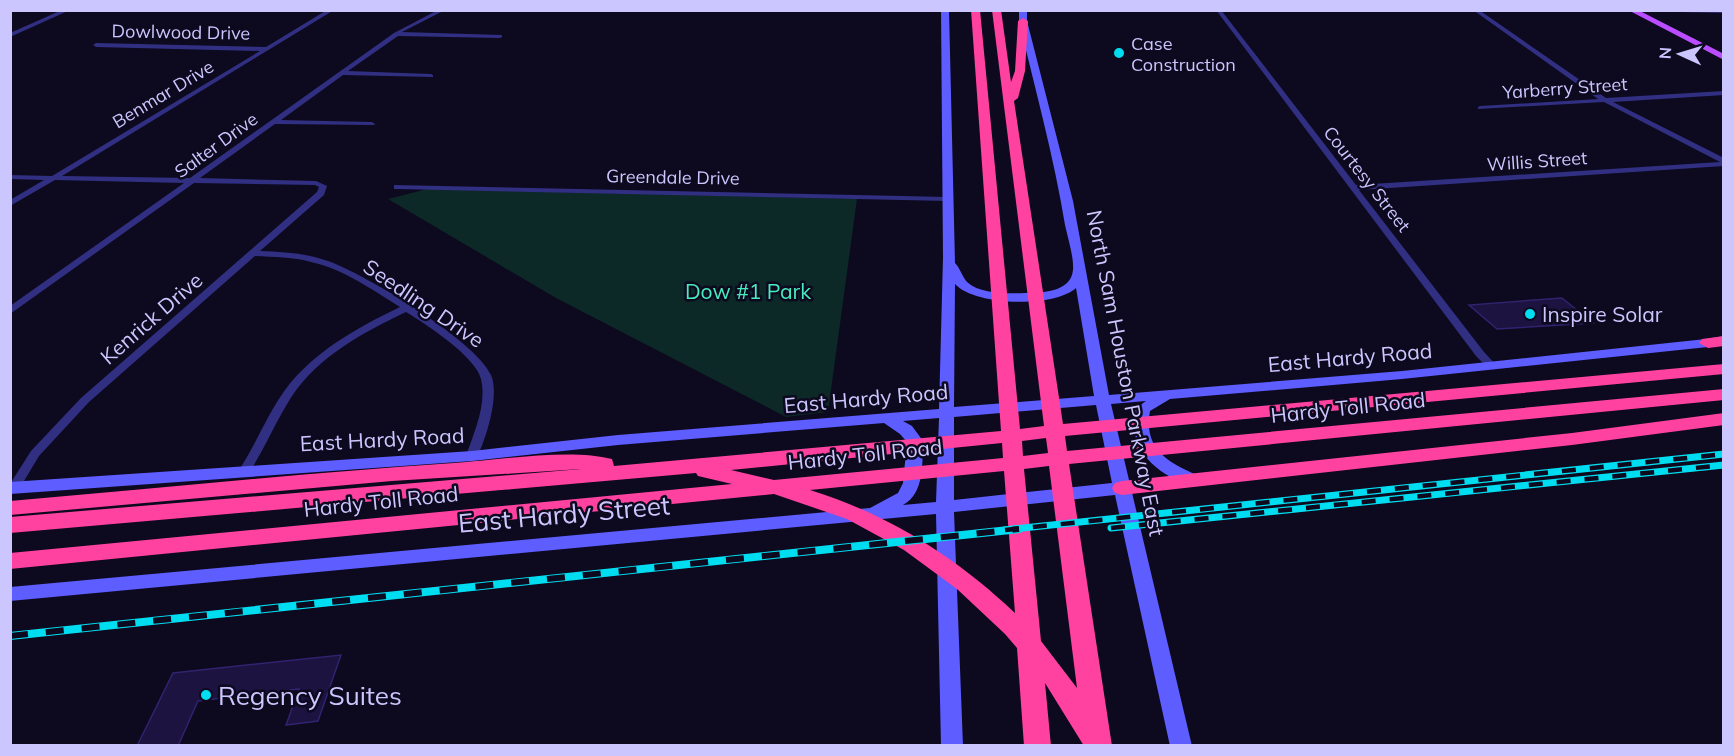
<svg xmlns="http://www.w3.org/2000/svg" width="1734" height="756" font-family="Mulish,sans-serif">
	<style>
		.green { fill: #0c2827 }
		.building { fill: #1c1341; stroke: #31236f; stroke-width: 1.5 }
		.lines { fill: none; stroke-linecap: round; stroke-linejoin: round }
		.street { fill: #312f82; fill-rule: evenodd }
		.secondary { fill: #5e5dff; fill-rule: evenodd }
		.primary { fill: #ba4dff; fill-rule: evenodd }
		.highway { fill: #ff419f; fill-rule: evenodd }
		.rail-far1-casing { stroke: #00ddf1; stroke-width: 7 }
		.rail-casing { stroke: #00ddf1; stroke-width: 8 }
		.rail-far1 { stroke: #0d091e; stroke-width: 4.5; stroke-dasharray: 14; stroke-linecap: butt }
		.rail { stroke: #0d091e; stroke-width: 6; stroke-dasharray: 18; stroke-linecap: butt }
		.poi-dot { fill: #00ddf1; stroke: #0d091e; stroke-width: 2 }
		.labels { text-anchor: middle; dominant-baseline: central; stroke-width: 5; stroke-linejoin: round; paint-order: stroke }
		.far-street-label { font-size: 18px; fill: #ccc6ff; stroke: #0d091e }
		.far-poi-label { font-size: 18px; fill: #ccc6ff; stroke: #0d091e; text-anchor: start }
		.park-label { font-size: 21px; fill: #46ebbf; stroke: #0d091e }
		.street-label { font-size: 21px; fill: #ccc6ff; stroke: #0d091e }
		.poi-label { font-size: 21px; fill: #ccc6ff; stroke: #0d091e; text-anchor: start }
		.near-street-label { font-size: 26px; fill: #ccc6ff; stroke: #0d091e }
		.near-poi-label { font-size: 26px; fill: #ccc6ff; stroke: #0d091e; text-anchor: start }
	</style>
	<rect width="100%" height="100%" fill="#0d091e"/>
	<!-- green -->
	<polygon class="green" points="427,189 857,199 828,412 786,417 556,298 388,199"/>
	<!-- building -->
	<g class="building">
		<polygon points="1562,298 1593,323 1497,329 1469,305"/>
		<polygon points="341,655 318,721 286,725 299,689 198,701 178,746 137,746 173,673"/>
	</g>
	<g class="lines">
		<!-- street -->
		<g class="street">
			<polygon points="62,10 70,10 10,37 10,33"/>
			<path d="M327,10H334L62,176L190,178L394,33L438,10H445L402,32L502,35V37L500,38L398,36L348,71L431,74L433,75V77L343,75L281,120L372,122L375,124L374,125L275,124L200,178L316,181L327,186L324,195L260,251C283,252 306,253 328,261C365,274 475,340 491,375C500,395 486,440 476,459L472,460L466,456C474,432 487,405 481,379C476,357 426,324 406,312C364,332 319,356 292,396C276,421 265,448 249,473H241L239,470C256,444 267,415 285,390C314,351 357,328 400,307C373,290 343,269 311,262C293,257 274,257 255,256L89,402L39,456L18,491H10V484L31,451L81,398L317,192L319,187L315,185L194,183L10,314V306L184,183L55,180L10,206V200L44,180L10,179V175L52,176L260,51L96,47L93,45L96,43L266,47Z"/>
			<polygon points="1216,10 1221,10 1356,185 1720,162 1604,102 1478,109 1478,107 1480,106 1598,99 1473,10 1479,10 1606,98 1724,91 1724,95 1613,102 1724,158 1724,166 1359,190 1484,352 1497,366 1492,369 1488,368 1476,356"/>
			<polygon points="1678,10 1724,10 1724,13 1680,12"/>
			<polygon points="394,185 948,197 952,199 948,201 397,189 394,189"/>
		</g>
		<!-- secondary -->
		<path class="secondary" d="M941,10H949L955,263C960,268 962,276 967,282C982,296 1014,293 1033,293C1048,292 1071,290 1073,270C1074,257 1068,239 1065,225C1054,157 1035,89 1019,21V10H1027V21L1073,201L1109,395L1402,371L1706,339L1724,336V342L1708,347L1402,379L1170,399L1150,411C1143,450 1169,463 1199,476L1202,480L1199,484L1193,486C1158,476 1126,449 1135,409L1146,401L1111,404L1192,746H1170L1115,495L954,512L963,746H941L936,514L10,601V587L870,508L898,493L903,483L907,442L900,434L884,423L618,445L472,461L10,494V482L472,451L618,435L939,409L943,257ZM955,284C975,306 1054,308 1076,288L1094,396L954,407ZM1096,405L1112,483L954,500V417ZM939,418L936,502L903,505C925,493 922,463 923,441L912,426L903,421Z"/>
		<!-- primary -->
		<polygon class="primary" points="1628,10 1638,10 1724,54 1724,60"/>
		<!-- highway -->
		<g class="highway">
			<path d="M971,10H980L1020,429L1044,426L992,10H1001L1011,82L1015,71L1018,21L1023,18L1028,21L1025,71L1018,98L1014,101L1063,424L1724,364V374L1065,436L1067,451L1724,389V400L1069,464L1112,746H1084L1045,683L1051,746H1024L1017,648L1005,634L957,589L904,550L847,519L774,494L10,569V553L732,484L698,476L696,473L10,533V517L581,469L392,481L10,515V501C158,488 306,473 454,463C499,460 570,448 612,459L614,466L1001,431ZM1046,438L1048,453L1023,456L1022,441ZM1002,443L1003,458L774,480L731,470ZM1049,466L1077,688L1041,641L1024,469ZM1004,471L1015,613C956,557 888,514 810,490Z"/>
			<polygon points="1724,336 1724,346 1708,348 1699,343 1702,339"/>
			<polygon points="1724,413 1724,425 1572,445 1122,495 1115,493 1112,488 1115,483 1122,481 1572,433"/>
		</g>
		<!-- rail-far1 casing -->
		<g class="rail-far1-casing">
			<g id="rail-far1">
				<polyline points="1111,528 1724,465"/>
				<polyline points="1005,530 1724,454"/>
			</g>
		</g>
		<!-- rail casing -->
		<g class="rail-casing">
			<polyline id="rail" points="10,636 1019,529"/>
		</g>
		<!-- rail-far1 -->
		<use href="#rail-far1" class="rail-far1"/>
		<!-- rail -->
		<use href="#rail" class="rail"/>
	</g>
	<!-- markers -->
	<g class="poi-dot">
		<circle cx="1119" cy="53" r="6"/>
		<circle cx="1530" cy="314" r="6"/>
		<circle cx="206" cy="695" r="6"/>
	</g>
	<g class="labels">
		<!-- far-street labels -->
		<g class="far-street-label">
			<text transform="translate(181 32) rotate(1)">Dowlwood Drive</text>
			<text transform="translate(1565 88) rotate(-4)">Yarberry Street</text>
			<text transform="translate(163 94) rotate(-31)">Benmar Drive</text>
			<text transform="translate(216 145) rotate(-36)">Salter Drive</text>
			<text transform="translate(1537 161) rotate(-4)">Willis Street</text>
			<text transform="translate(673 177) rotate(1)">Greendale Drive</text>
			<text transform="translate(1367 179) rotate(52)">Courtesy Street</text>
		</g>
		<!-- far-poi labels -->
		<g class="far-poi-label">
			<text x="1131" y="43">Case<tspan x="1131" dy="21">Construction</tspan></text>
		</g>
		<!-- park labels -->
		<g class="park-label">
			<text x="748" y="291">Dow #1 Park</text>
		</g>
		<!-- street labels -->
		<g class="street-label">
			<text transform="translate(424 303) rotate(34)">Seedling Drive</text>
			<text transform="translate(151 318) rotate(-41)">Kenrick Drive</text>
			<text transform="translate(1350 357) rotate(-5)">East Hardy Road</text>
			<text transform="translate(1126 373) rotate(79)">North Sam Houston Parkway East</text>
			<text transform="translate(866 398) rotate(-5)">East Hardy Road</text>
			<text transform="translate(1348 407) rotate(-6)">Hardy Toll Road</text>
			<text transform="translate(382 439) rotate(-3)">East Hardy Road</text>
			<text transform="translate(865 454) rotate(-6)">Hardy Toll Road</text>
			<text transform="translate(381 501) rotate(-6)">Hardy Toll Road</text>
		</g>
		<!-- poi labels -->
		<g class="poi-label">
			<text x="1542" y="314">Inspire Solar</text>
		</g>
		<!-- near-street labels -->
		<g class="near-street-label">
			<text transform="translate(564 514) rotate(-5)">East Hardy Street</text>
		</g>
		<!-- near-poi labels -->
		<g class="near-poi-label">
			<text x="218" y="695">Regency Suites</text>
		</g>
	</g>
	<!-- border -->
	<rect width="1734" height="756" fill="none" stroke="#ccc6ff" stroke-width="24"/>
	<!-- north arrow -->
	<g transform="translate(1680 54) rotate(274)" stroke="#0d091e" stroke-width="4.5" paint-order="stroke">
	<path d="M0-4.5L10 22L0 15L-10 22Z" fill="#ccc6ff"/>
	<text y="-9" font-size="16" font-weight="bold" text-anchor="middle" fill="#ccc6ff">N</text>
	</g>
</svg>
